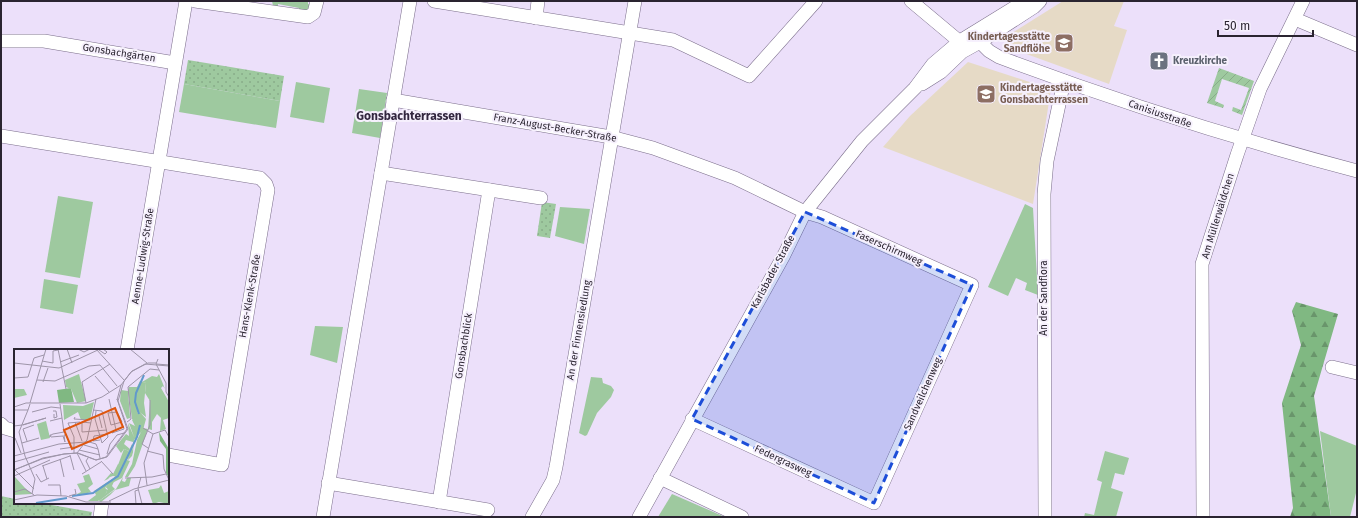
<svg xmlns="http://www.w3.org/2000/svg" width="1358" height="518" font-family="'Fira Sans',sans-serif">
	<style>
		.education { fill: #e6dac6 }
		.grass { fill: url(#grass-dots) }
		.forest { fill: url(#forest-firs) }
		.park { fill: #9ec99f }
		.garden { fill: url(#garden-furrows) }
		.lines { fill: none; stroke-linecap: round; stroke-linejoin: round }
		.minor-casing { stroke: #7b6e8b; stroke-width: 14 }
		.minor { stroke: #fff; stroke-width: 13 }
		.marked { fill: #1d4ed8; fill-opacity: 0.2; stroke: #1d4ed8; stroke-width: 3; stroke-dasharray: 8 5; stroke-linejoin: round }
		.labels { text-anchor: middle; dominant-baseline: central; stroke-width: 4; stroke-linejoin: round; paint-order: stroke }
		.education-label { font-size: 10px; font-weight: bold; fill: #785e54; stroke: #f6f0fd; text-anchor: end }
		.street-label { font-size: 10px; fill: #2a2430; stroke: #f6f0fd }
		.worship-label { font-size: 10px; font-weight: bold; fill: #5b616d; stroke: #f6f0fd; text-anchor: start }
		.quarter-label { font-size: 12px; font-weight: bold; fill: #32263f; stroke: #f6f0fd }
		.inset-river { fill: none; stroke: #6199cc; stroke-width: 2 }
		.inset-road { fill: none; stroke: #9e95a9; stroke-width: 1 }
		.view { fill: #de560e; fill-opacity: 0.15; stroke: #de560e; stroke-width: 2 }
		.inset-edge { fill: none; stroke: #2a2430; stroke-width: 2 }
	</style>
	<defs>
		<pattern id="grass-dots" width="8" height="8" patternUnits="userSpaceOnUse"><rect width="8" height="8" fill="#9ec99f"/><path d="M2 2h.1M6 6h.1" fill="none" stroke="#88ac89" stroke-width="1.8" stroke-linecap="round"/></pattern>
		<pattern id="forest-firs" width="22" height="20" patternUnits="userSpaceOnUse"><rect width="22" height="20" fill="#80b882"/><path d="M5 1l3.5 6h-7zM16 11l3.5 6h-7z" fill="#69956b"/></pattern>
		<pattern id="garden-furrows" width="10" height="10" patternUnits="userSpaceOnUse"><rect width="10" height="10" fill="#9ec99f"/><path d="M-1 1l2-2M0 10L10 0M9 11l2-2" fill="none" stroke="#88ac89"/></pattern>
	</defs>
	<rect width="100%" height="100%" fill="#ece0fa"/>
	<!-- education -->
	<g class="education">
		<polygon points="1063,1 1124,1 1114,26 1127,30 1109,84 1010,48 1007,45 1006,40 1009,35"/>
		<polygon points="968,62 1051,89 1033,204 883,147 910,116"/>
	</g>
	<!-- grass -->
	<g class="grass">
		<polygon points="188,60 284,76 280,101 184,84"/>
		<polygon points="542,202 556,204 550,238 537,236"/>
		<polygon points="1,496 15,499 15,503 40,503 92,512 91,517 1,517"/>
	</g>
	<!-- forest -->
	<polygon class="forest" points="1296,302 1338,314 1314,396 1331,517 1290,517 1293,508 1282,403 1301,345 1292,311"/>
	<!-- park -->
	<g class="park">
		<polygon points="272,1 308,1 308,4 312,5 308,11 299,11 299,8 278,4 278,8 273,6"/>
		<polygon points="296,82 330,88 324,123 290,117"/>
		<polygon points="184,84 280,101 276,128 179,112"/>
		<polygon points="359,89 387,93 380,138 352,133"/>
		<polygon points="58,196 93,202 80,278 45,272"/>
		<polygon points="1025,204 1033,208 1038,295 1025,290 1027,283 1016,278 1008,296 988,287"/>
		<polygon points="560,207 590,209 584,244 555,236"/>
		<polygon points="44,279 78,285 73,314 40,308"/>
		<polygon points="315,326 343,327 337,363 310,355"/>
		<polygon points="591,377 602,378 603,383 611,386 614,390 611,397 597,413 587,435 585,436 579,433"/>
		<polygon points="1320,431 1357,446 1357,489 1350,517 1331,517"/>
		<polygon points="1105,451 1129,458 1124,475 1115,473 1111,488 1123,492 1116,517 1084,517 1085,513 1094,515 1102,482 1097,480"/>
		<polygon points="672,494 725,517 658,517"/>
	</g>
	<!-- garden -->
	<polygon class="garden" points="1219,68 1254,81 1242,115 1232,111 1233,107 1241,110 1249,88 1222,79 1215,101 1224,105 1223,108 1207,103"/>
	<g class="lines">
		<!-- minor casing -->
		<g class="minor-casing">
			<g id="minor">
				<polyline points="195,1 308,17 314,13 317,1"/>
				<polyline points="434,1 673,40 749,76 816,1"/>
				<polyline points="911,1 966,47"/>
				<polyline points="536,18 538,1"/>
				<polyline points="1295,19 1357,45"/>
				<path d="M972,34L989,51L999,57C1116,101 1236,139 1357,171"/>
				<polyline points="1,41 44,41 175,63"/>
				<polyline points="922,84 941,72 962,52 980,42 1034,7 1040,1"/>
				<polyline points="393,100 611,137 653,148 735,178 805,212 822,217 972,285 874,503 692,419"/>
				<polyline points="1,136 260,178 266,184 268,190 222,465 168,455"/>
				<polyline points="381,173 541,198"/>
				<polyline points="127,350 186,1"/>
				<polyline points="1332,367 1357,373"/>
				<polyline points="1,424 5,428 15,431"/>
				<polyline points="660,478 742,517"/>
				<polyline points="328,483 488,510"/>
				<polyline points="439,502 489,190"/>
				<polyline points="100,517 102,503"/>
				<polyline points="323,517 410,1"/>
				<polyline points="532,517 553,480 556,467 635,1"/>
				<polyline points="639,517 784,255 805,212 862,141 915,88 933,64 960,41 1025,1"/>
				<polyline points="1045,517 1044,194 1047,161 1064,81"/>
				<polyline points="1203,517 1202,264 1237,155 1260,89 1303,1"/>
			</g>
		</g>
		<!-- minor -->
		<use href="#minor" class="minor"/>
	</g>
	<!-- marked area -->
	<path class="marked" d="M805,212L972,285L874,503L692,419Z"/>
	<!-- icons -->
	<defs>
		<g id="school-square" transform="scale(1)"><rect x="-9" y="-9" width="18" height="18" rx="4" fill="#8d6e63" stroke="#f6f0fd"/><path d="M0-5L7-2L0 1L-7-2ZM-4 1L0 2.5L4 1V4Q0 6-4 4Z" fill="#fff"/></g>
		<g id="church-square" transform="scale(1)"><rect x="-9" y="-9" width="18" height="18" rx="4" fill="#6b7280" stroke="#f6f0fd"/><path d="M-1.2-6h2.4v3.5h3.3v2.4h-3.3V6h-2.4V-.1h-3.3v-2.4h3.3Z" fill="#fff"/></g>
	</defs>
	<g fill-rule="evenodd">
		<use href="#school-square" x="1064" y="43"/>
		<use href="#church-square" x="1159" y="61"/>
		<use href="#school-square" x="986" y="94"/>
	</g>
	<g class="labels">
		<!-- education labels -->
		<g class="education-label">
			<text x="1050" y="37">Kindertagesstätte<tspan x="1050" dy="12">Sandflöhe</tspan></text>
			<text x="1000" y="88" text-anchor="start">Kindertagesstätte<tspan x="1000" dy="12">Gonsbachterrassen</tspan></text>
		</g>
		<!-- street labels -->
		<g class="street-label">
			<text transform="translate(119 53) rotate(9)">Gonsbachgärten</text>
			<text transform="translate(1160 114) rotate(19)">Canisiusstraße</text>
			<text transform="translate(555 128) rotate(10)">Franz-August-Becker-Straße</text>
			<text transform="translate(1218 216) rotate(-73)">Am Müllerwäldchen</text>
			<text transform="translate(889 248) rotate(24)">Faserschirmweg</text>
			<text transform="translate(143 256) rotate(-81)">Aenne-Ludwig-Straße</text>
			<text transform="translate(773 272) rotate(-62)">Karlsbader Straße</text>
			<text transform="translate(250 296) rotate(-80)">Hans-Klenk-Straße</text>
			<text transform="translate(1044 298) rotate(-90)">An der Sandflora</text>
			<text transform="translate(579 330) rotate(-80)">An der Finnensiedlung</text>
			<text transform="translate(464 346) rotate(-81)">Gonsbachblick</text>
			<text transform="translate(923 394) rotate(-66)">Sandveilchenweg</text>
			<text transform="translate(783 461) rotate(25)">Federgrasweg</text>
		</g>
		<!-- worship labels -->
		<g class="worship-label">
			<text x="1173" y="61">Kreuzkirche</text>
		</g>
		<!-- quarter labels -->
		<g class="quarter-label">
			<text x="409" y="116">Gonsbachterrassen</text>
		</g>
	</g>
	<!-- overview -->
	<g transform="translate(14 349)">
		<rect width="155" height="155" fill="#ece0fa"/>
		<path d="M0,40H10L13,46L0,49ZM125,62L132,70L129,81L120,91L119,103L118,107L113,112L119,100V93L112,91L110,95L116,100L115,102L110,100L107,104L102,97L112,85L115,87L114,74L120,88L115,74L121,77L118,71ZM110,114H115L108,129L92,137L95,140L91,138L93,143L84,152H74L82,146L81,144L102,128L99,130L101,127H99L96,128L94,130L90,132L97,124L99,125L104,115L108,118L103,127H105ZM109,128L108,132L111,133L113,129H117L115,137L101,141L96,146L87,153L85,152L102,140Z" fill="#9ec99f"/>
		<path d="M57,39L60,53L45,54L43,41ZM145,83L155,100V129L152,124V100L146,92Z" fill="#80b882"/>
		<path d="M118,95L119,103L113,111L116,112L115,114H110L105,127L89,139L91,143L85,147L80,142L104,126Z" fill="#9ec99f"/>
		<path d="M65,25L72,52L63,54L57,40L52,38L51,31ZM145,25L151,40L149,37L147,39L155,53V69L149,71L152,80L146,82L147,69L143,65L138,73V81L134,80L136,52L131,44L132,34L128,33L138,27L143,28ZM107,41L114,42L116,69L113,70L106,52ZM80,53L76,71H67L64,63L50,71L49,56L69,57ZM32,72L36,89L27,91L23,75ZM147,136L150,144L155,142V155L145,153L139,155L134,141L145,139Z" fill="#9ec99f"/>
		<path d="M126,32L132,34L130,54L132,68L124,62L122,70H118L114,41L115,38H123ZM129,79L134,80L121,117L114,128H111L118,115L123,91ZM110,100L115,102L108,118L104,116ZM75,125L79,135L74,139L77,143L64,147L63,145L67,143L63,135L71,133L69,127ZM1,128L11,139L18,145L0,146ZM101,130L98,137L101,140L85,152L84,150L93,143L90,139L94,141L92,137Z" fill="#9ec99f"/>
		<path class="inset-river" d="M125,65L121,53L122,44L130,26M58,147L79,144L104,127L123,88L126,76M22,154L53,149"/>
		<path class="inset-road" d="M44,0L52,40M53,0L58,14M64,0L70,3L76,0M82,0L110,31M116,0L133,14M85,1L91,5L93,3L89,0M144,10L142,15L152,34V43L155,48M28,12L39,14V2L44,1M46,13L65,6M0,14L45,19L86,0M142,15L155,16M81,27L95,43M0,29L14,28L20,9L30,6M23,31L41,32L75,17L86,16L103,37M29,33L34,19M95,50L102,81M103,51L107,36L118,22L134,14H142M16,54L32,0M72,54L68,33L96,15M0,58L12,54H72L88,48L107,36M0,61H14L16,55M14,61L5,83L11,107L21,130L18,145M79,61L88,62L94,88L88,94L81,70L82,62M39,62H42L43,68L40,69V65M18,63L37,58L46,59M103,63L108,73L97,76L94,64ZM85,67L88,79M61,68L60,70L76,71M36,72L48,69M61,73L68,92M113,73L117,70L114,38L136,20L145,21M77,74L68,73V83L93,81M0,77L8,76L32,69L9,76M129,79L139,85L130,114L133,136M100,82L98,84L110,80L109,77M139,85L151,81L155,88M37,86L36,88V86H37L39,85L50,83L46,55M49,87L51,93L50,86H53M37,88L49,87M1,89L7,104M86,91L79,92L80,87L94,85M13,92L9,80L20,76M72,92L82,95L84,100M8,94L25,89M70,96L84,100L86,109M134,99L128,95L136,76V51M46,100L60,98M65,101L86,106M133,102L149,106L150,120L155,131M60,104V88L54,74L66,73M93,105L96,95L103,86L110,84M56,106L60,121M0,107L45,95L72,93M74,109L72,112L76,120M46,110L50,128M87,112L99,125M0,113L35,103M28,117L56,107M29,117L33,130M0,121L28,110L50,105L64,104L82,111L92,108L113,80L103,50M0,121L29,109L50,105L63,104L82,111L93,108L114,80L104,52L110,32L117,23L131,15L155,17M1,121L20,140M72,122L63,104L73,91L82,50M22,125L27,133L35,129M68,125L87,113M0,127L36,111M127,128L124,139L128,155M111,129L138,128L152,125M34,136H46L47,147M0,143L11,140L20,146M55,147L62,145L61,140M0,151L23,146L52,147L72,153H97M95,152L120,140L155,131M122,155L121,142L124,141"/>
		<path class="view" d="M101,59L109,78L58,100L50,81Z"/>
		<rect width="155" height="155" class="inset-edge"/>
	</g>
	<!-- border -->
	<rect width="1358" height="518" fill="none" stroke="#2a2430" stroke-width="4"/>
	<!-- scale -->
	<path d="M1218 30v6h95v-6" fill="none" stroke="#2a2430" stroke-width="2"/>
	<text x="1224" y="30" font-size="12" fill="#2a2430" stroke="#f6f0fd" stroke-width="3" paint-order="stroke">50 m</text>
</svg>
